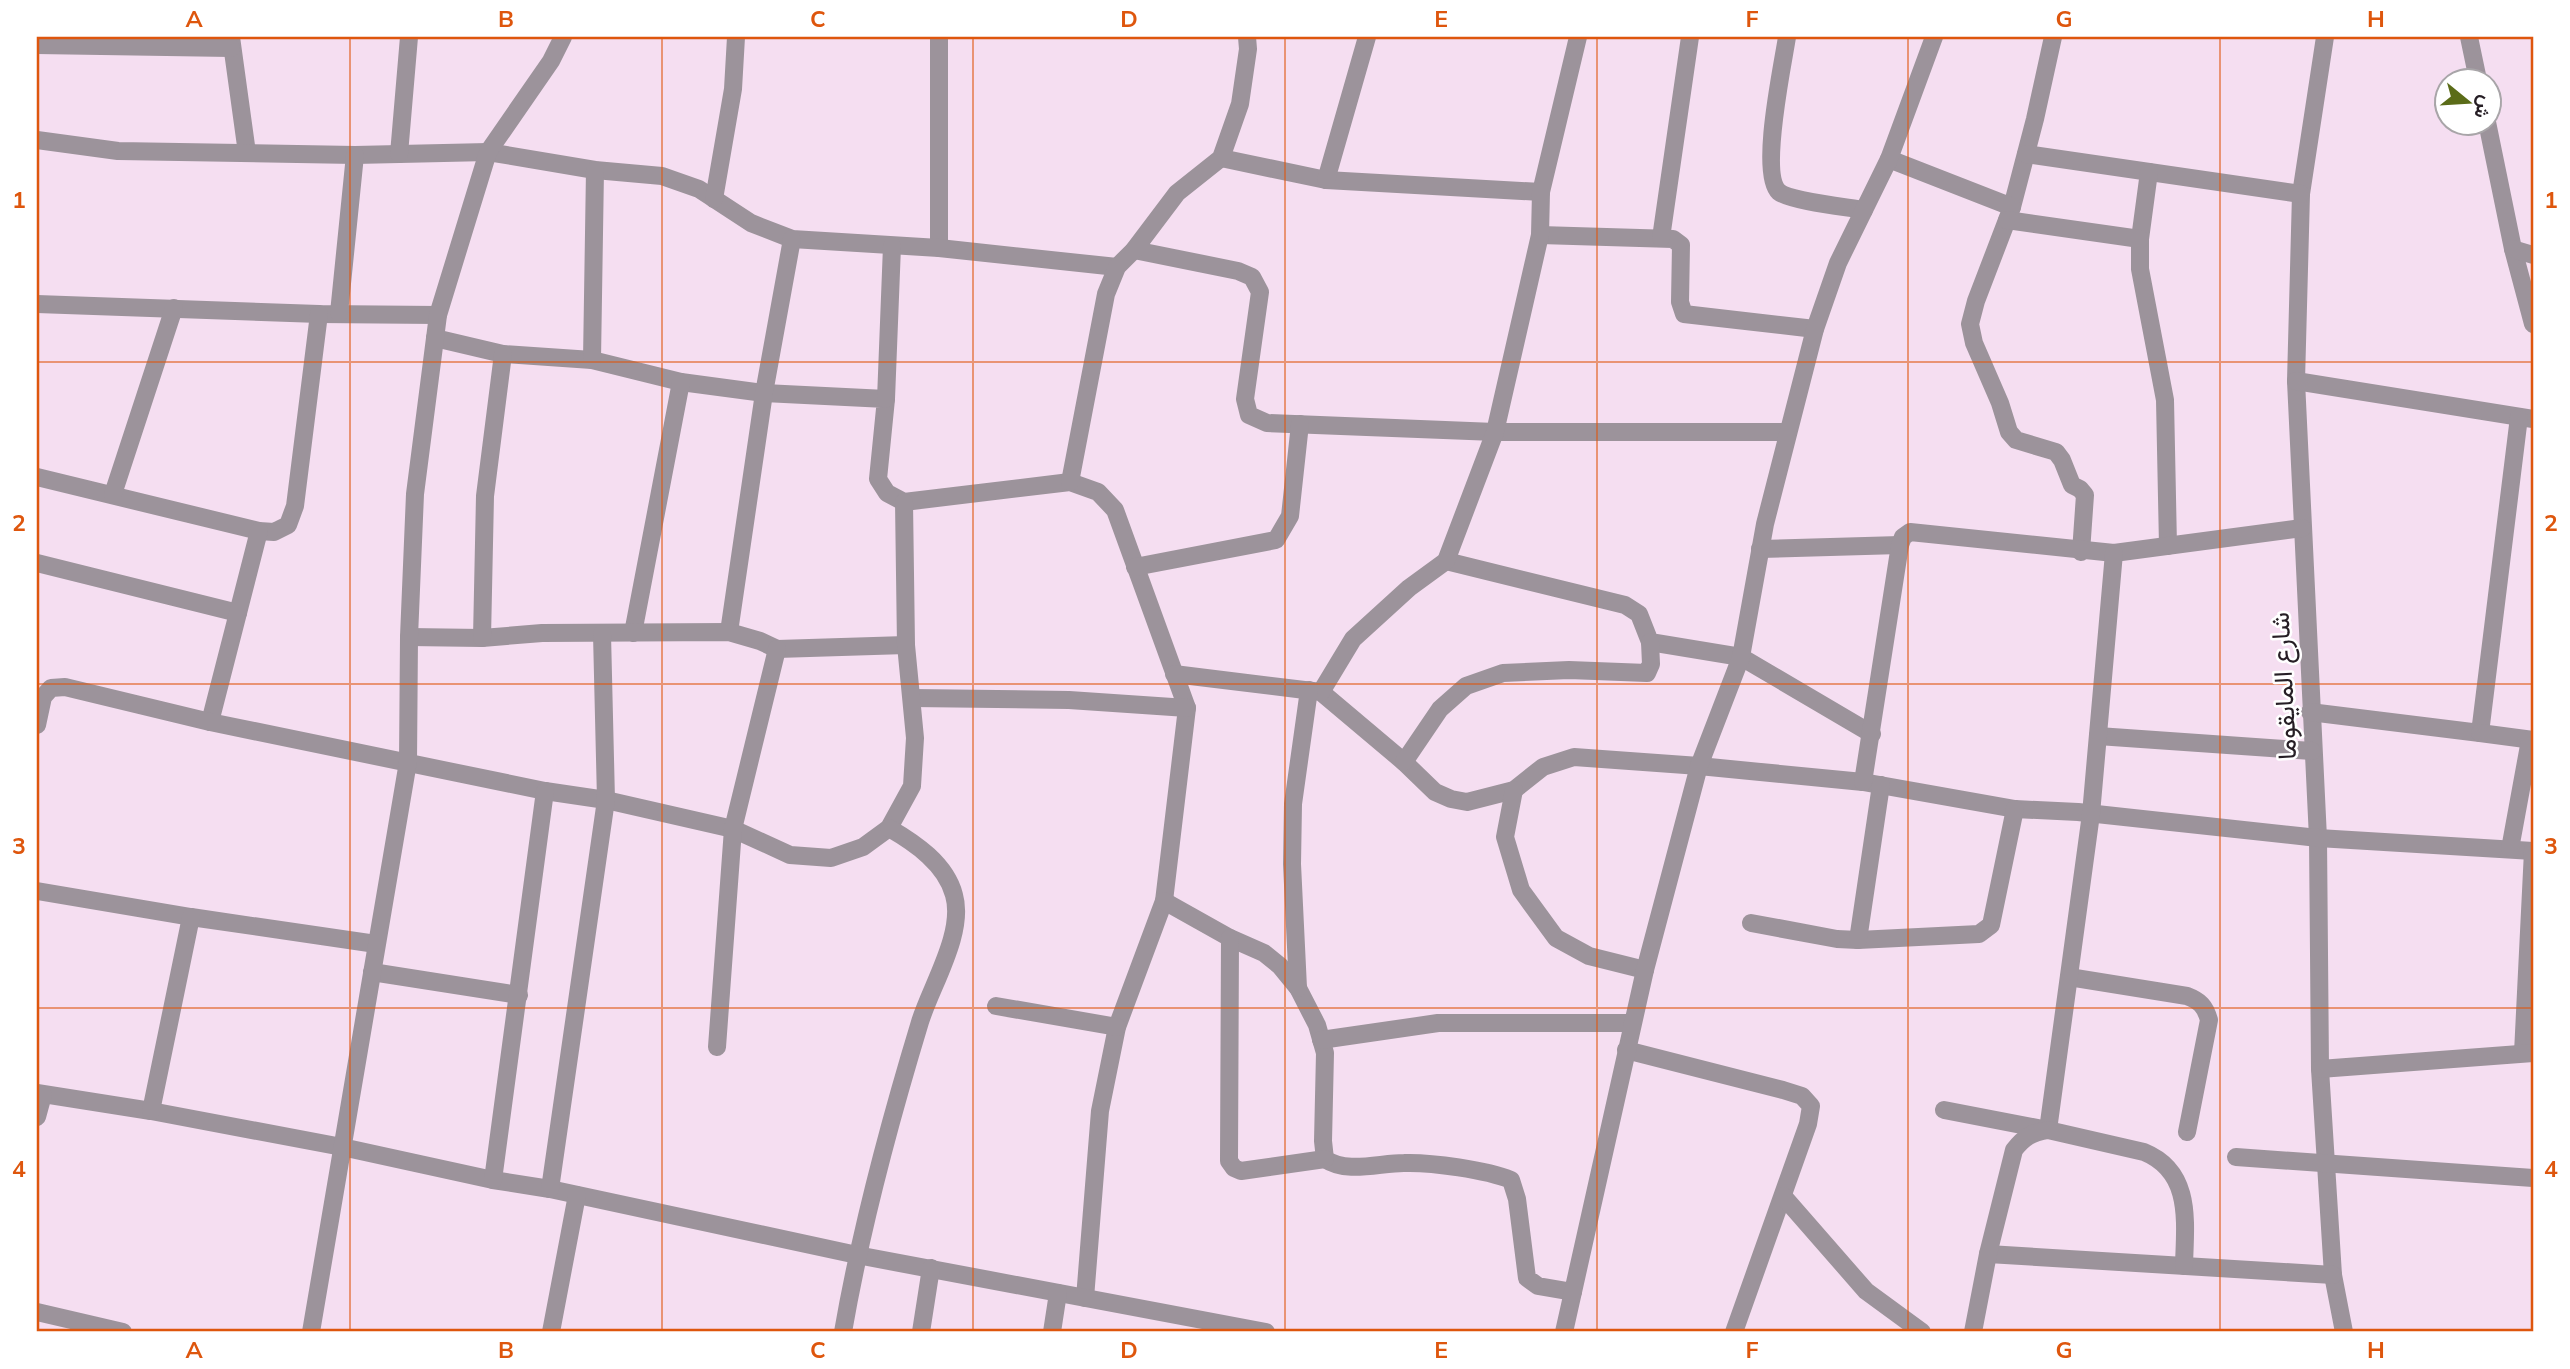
<svg xmlns="http://www.w3.org/2000/svg" width="2570" height="1369" font-family="Mulish,Vazirmatn,sans-serif">
	<style>
		.lines { fill: none; stroke-linecap: round; stroke-linejoin: round }
		.minor { stroke: #9c939b; stroke-width: 18 }
		.grid { fill: none; stroke: #de560d; stroke-width: 2; stroke-opacity: 0.55 }
		.labels { text-anchor: middle; dominant-baseline: central; stroke-width: 5; stroke-linejoin: round; paint-order: stroke }
		.street-label { font-size: 26px; fill: #261e25; stroke: #fff }
		.neatline { fill: none; stroke: #de560d; stroke-width: 2.5 }
		.grid-label { font-size: 23px; text-anchor: middle; font-weight: bold; fill: #de560d }
	</style>
	<rect width="100%" height="100%" fill="#f5def1"/>
	<g class="lines">
		<!-- minor -->
		<g class="minor">
			<polyline points="231,37 247,153"/>
			<polyline points="939,37 939,248"/>
			<path d="M1787,37C1783,64 1759,174 1779,192C1790,201 1847,207 1864,210"/>
			<polyline points="2053,37 2035,119 2012,207 1976,301 1970,324 1974,343 2000,403 2009,432 2016,440 2056,452 2062,460 2072,485 2080,489 2085,495 2081,552"/>
			<polyline points="2325,37 2301,194 2296,381 2318,838 2320,1069 2333,1275 2344,1332"/>
			<polyline points="2469,37 2478,80"/>
			<polyline points="37,45 231,48"/>
			<polyline points="2487,122 2513,249 2533,324"/>
			<polyline points="37,140 118,151 355,155 488,152 595,170 662,176 699,189 751,223 792,239 939,248 1117,267"/>
			<polyline points="399,154 409,37"/>
			<polyline points="2026,154 2301,194"/>
			<polyline points="1221,158 1326,180 1541,192"/>
			<polyline points="1889,159 2012,207"/>
			<polyline points="2149,172 2140,239 2140,269 2165,400 2168,546"/>
			<polyline points="1326,180 1367,37"/>
			<polyline points="714,199 733,89 736,37"/>
			<polyline points="2007,220 2140,239"/>
			<polyline points="1540,235 1673,239 1681,245 1680,302 1684,314 1815,329"/>
			<polyline points="1661,238 1690,37"/>
			<polyline points="2513,249 2533,255"/>
			<polyline points="1134,250 1238,271 1252,277 1260,292 1245,399 1249,415 1267,423 1495,432 1788,432"/>
			<polyline points="37,304 319,314 438,315"/>
			<polyline points="339,313 355,155"/>
			<polyline points="435,338 503,354 592,360 681,382 764,393 886,399 878,479 887,493 904,502 1070,482 1098,492 1115,510 1187,708 1164,901 1117,1027 1100,1111 1085,1298"/>
			<polyline points="592,360 595,170"/>
			<polyline points="2296,381 2533,419"/>
			<polyline points="886,399 892,246"/>
			<polyline points="37,477 259,531 274,532 288,525 295,506 319,314"/>
			<polyline points="1070,482 1106,294 1117,267 1134,250 1177,193 1221,158 1240,104 1248,49 1247,37"/>
			<polyline points="113,494 174,308"/>
			<polyline points="1760,549 1900,545"/>
			<polyline points="1446,561 1625,605 1639,614 1650,642 1741,657 1872,734"/>
			<polyline points="37,563 238,613"/>
			<polyline points="1135,567 1276,540 1290,516 1300,424"/>
			<polyline points="729,632 764,393 792,239"/>
			<polyline points="633,633 681,382"/>
			<polyline points="409,637 482,638 542,633 729,632 760,641 777,649 906,645"/>
			<polyline points="482,638 485,496 503,354"/>
			<polyline points="1174,674 1321,692 1404,762 1435,792 1451,799 1467,802 1514,790 1543,767 1574,757 1699,766 1863,782 2015,809 2078,812 2318,838 2533,851"/>
			<polyline points="1321,692 1353,639 1409,588 1446,561 1495,432 1540,235 1541,192 1578,37"/>
			<polyline points="912,698 1069,700 1187,708"/>
			<polyline points="2310,712 2480,733 2519,417"/>
			<polyline points="210,722 259,531"/>
			<polyline points="37,725 43,697 51,688 65,687 210,722 545,791 606,800 733,829 790,855 831,858 863,847 889,828 912,786 915,738 906,645 904,502"/>
			<polyline points="2480,733 2533,740"/>
			<polyline points="2098,736 2312,751"/>
			<polyline points="1404,762 1440,709 1466,686 1503,673 1569,670 1647,673 1651,664 1650,642"/>
			<polyline points="1863,782 1900,545 1903,537 1910,532 2114,553 2302,528"/>
			<polyline points="1514,790 1505,837 1521,890 1556,938 1589,956 1645,970"/>
			<polyline points="2510,849 2530,740"/>
			<polyline points="37,891 191,917 376,944"/>
			<path d="M1164,901L1230,938L1264,953L1280,966L1298,988L1317,1025L1325,1053L1323,1141L1325,1159C1347,1174 1379,1163 1404,1163C1431,1162 1487,1170 1511,1180L1517,1199L1527,1278L1538,1286L1573,1292"/>
			<polyline points="1751,923 1837,939 1858,940 1979,934 1991,925 2015,809"/>
			<polyline points="1230,938 1229,1161 1234,1168 1241,1171 1325,1159"/>
			<polyline points="1858,940 1881,785"/>
			<polyline points="372,972 519,995"/>
			<path d="M2069,977L2187,996C2200,1001 2205,1006 2209,1020L2187,1132"/>
			<polyline points="1298,988 1292,864 1293,804 1309,690"/>
			<polyline points="996,1006 1117,1027"/>
			<polyline points="1321,1040 1438,1023 1632,1023"/>
			<polyline points="717,1047 733,829 777,649"/>
			<polyline points="1626,1050 1783,1090 1802,1096 1811,1106 1808,1124 1734,1332"/>
			<polyline points="2523,1053 2533,851"/>
			<polyline points="2320,1069 2533,1053"/>
			<polyline points="37,1093 151,1111 342,1147 493,1180 550,1189 857,1255 1266,1332"/>
			<polyline points="1944,1110 2048,1130 2091,814 2114,553"/>
			<polyline points="151,1111 191,917"/>
			<polyline points="37,1117 43,1095"/>
			<polyline points="2236,1157 2533,1178"/>
			<polyline points="493,1180 545,791"/>
			<polyline points="550,1189 606,800 602,634"/>
			<polyline points="1783,1196 1866,1291 1922,1332"/>
			<polyline points="1988,1254 2333,1275"/>
			<polyline points="37,1312 123,1332"/>
			<polyline points="311,1332 408,762 409,637 415,494 438,315 488,152 551,61 563,37"/>
			<polyline points="551,1332 577,1195"/>
			<path d="M843,1332C861,1228 889,1124 920,1022C931,986 965,933 954,895C946,864 915,843 889,828"/>
			<polyline points="921,1332 931,1268"/>
			<polyline points="1052,1332 1058,1293"/>
			<polyline points="1564,1332 1645,970 1699,766 1741,657 1765,524 1815,329 1838,263 1889,159 1934,37"/>
			<path d="M1973,1332L1988,1254L2014,1150C2024,1137 2031,1133 2048,1130L2144,1152C2193,1172 2185,1223 2184,1266"/>
		</g>
	</g>
	<!-- grid -->
	<path class="grid" d="M350,37V1332M662,37V1332M973,37V1332M1285,37V1332M1597,37V1332M1908,37V1332M2220,37V1332M37,362H2533M37,684H2533M37,1008H2533"/>
	<g class="labels">
		<!-- street labels -->
		<g class="street-label">
			<text transform="translate(2283 686) rotate(-93)">شارع المايقوما</text>
		</g>
	</g>
	<!-- border -->
	<rect width="2570" height="1369" fill="none" stroke="#ffffff" stroke-width="77"/>
	<!-- north arrow -->
	<g transform="translate(2468 102) rotate(108)"><circle r="33" fill="#ffffff" stroke="#a8a5a8" stroke-width="2"/>
	<path d="M0-5L12 26L0 18L-12 26Z" fill="#5b6c18"/>
	<text y="-10" font-size="19" font-weight="bold" text-anchor="middle" fill="#261e25">ش</text>
	</g>
	<rect x="38" y="38" width="2494" height="1292" class="neatline"/>
	<g class="grid-label">
		<text x="194" y="27">A</text>
		<text x="506" y="27">B</text>
		<text x="818" y="27">C</text>
		<text x="1129" y="27">D</text>
		<text x="1441" y="27">E</text>
		<text x="1752" y="27">F</text>
		<text x="2064" y="27">G</text>
		<text x="2376" y="27">H</text>
		<text x="19" y="208">1</text>
		<text x="2551" y="208">1</text>
		<text x="19" y="531">2</text>
		<text x="2551" y="531">2</text>
		<text x="19" y="854">3</text>
		<text x="2551" y="854">3</text>
		<text x="19" y="1177">4</text>
		<text x="2551" y="1177">4</text>
		<text x="194" y="1358">A</text>
		<text x="506" y="1358">B</text>
		<text x="818" y="1358">C</text>
		<text x="1129" y="1358">D</text>
		<text x="1441" y="1358">E</text>
		<text x="1752" y="1358">F</text>
		<text x="2064" y="1358">G</text>
		<text x="2376" y="1358">H</text>
	</g>
</svg>
